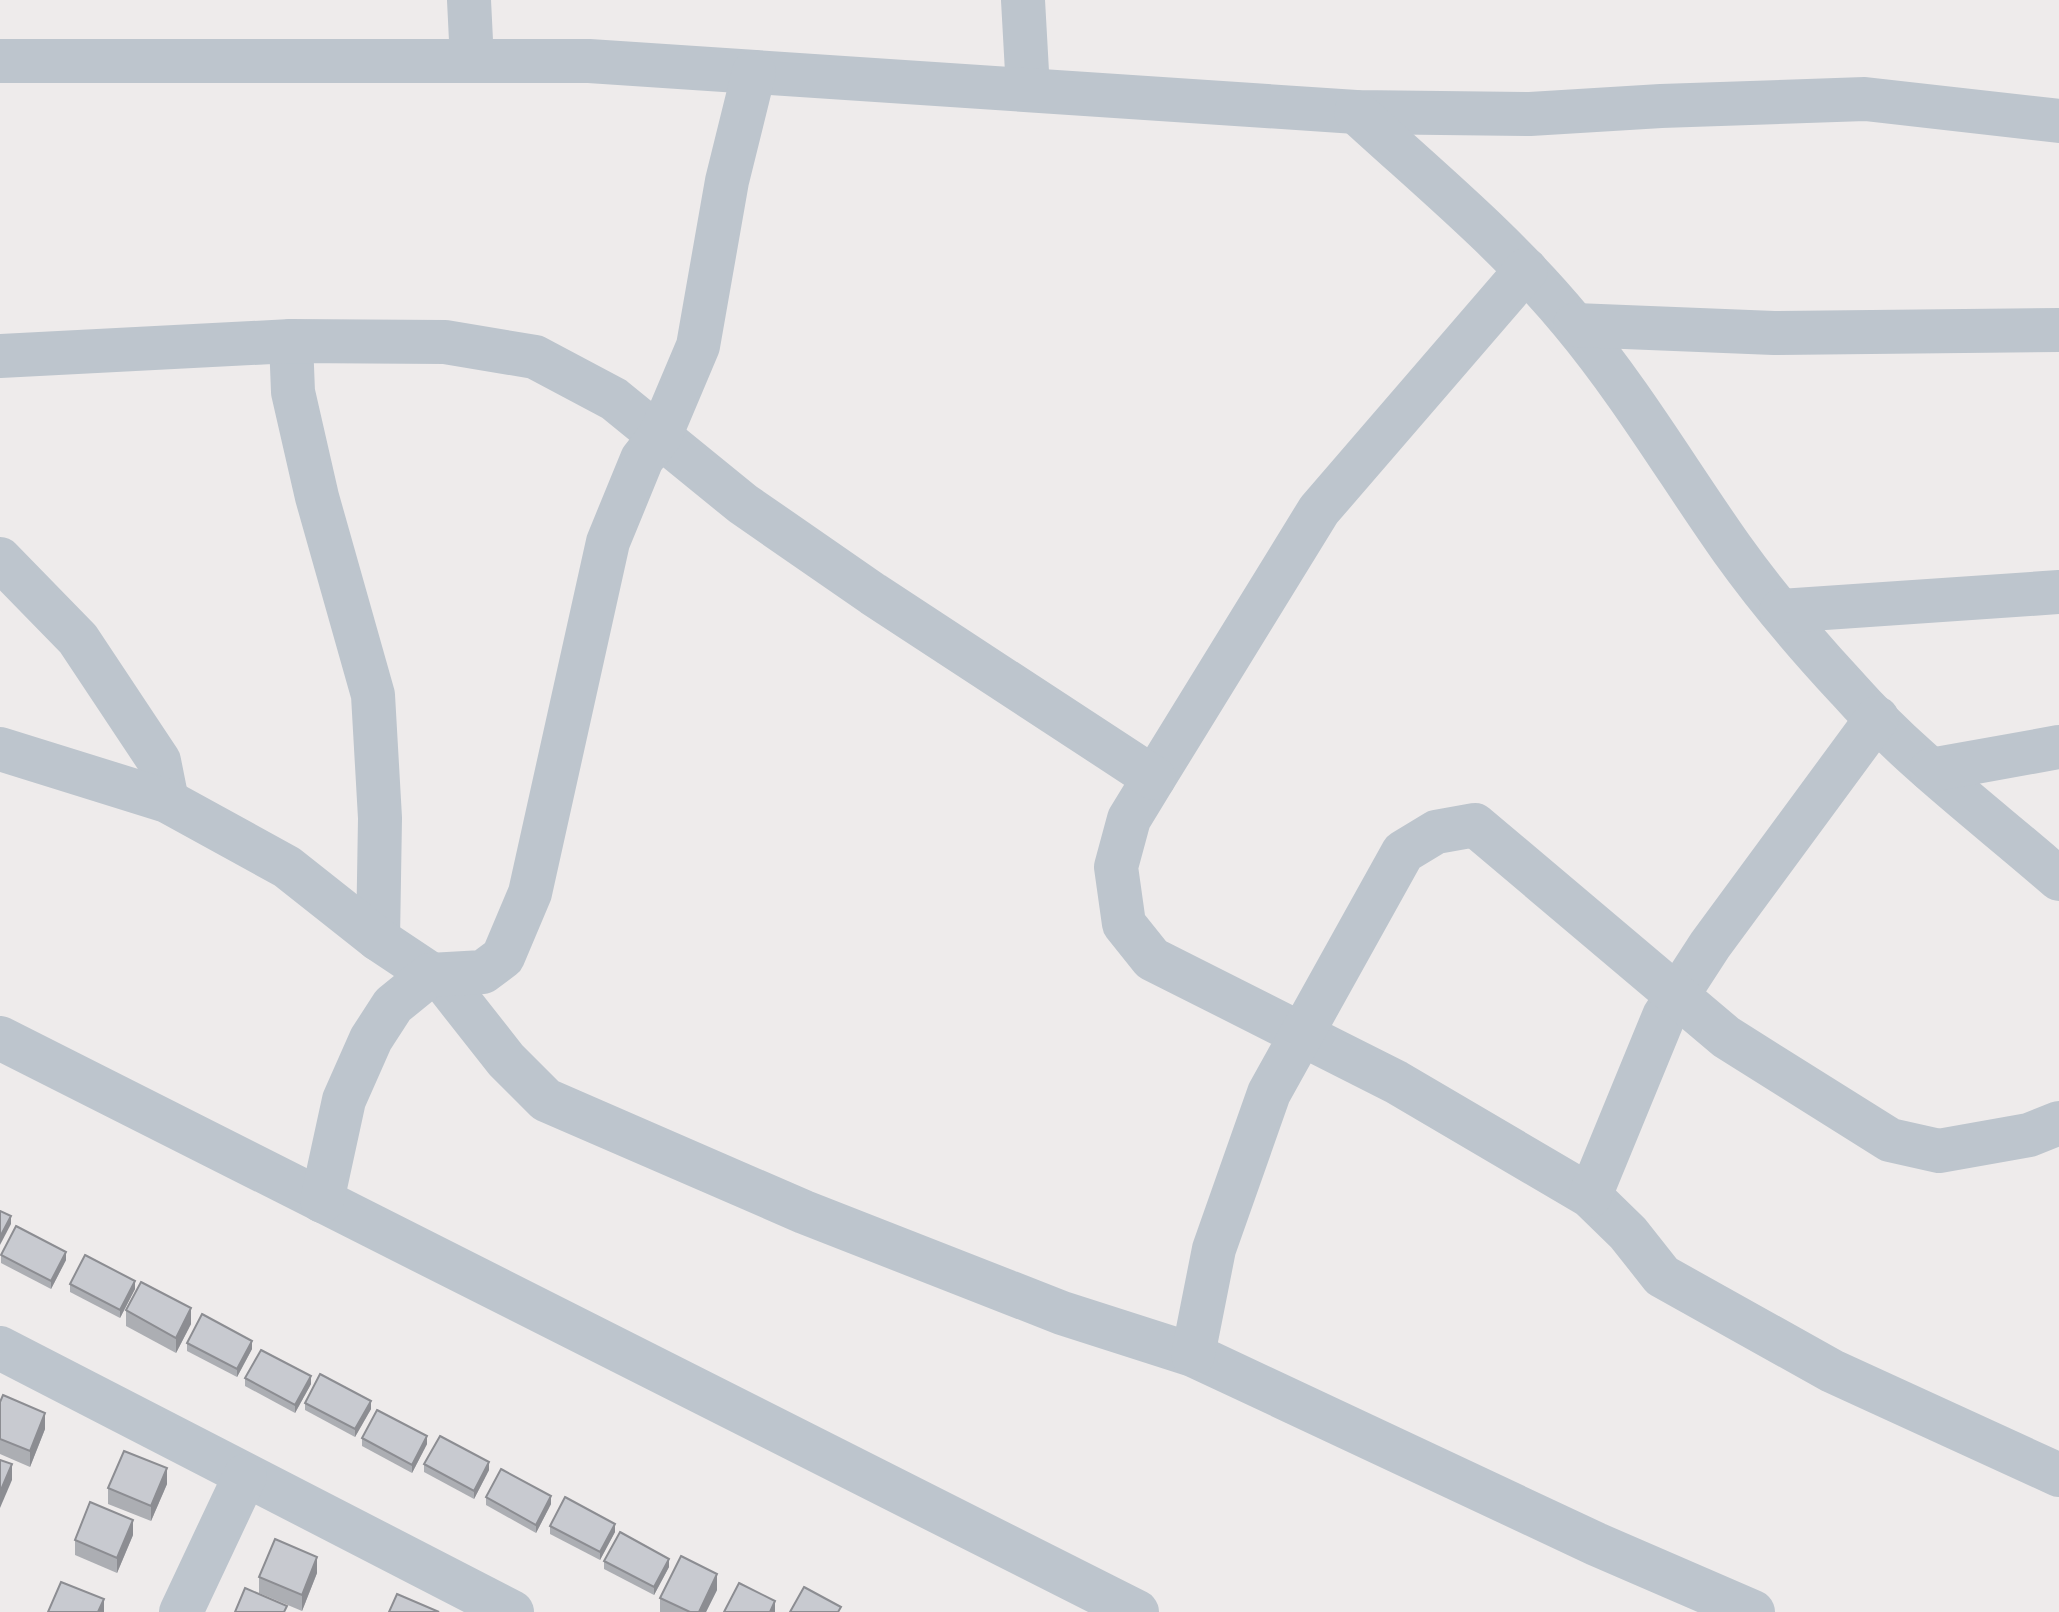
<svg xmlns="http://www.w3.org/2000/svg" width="2059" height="1612" font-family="'Space Grotesk',sans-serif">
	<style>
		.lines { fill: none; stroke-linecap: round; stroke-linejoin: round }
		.minor { stroke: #bdc5cd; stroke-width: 44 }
		.wall { fill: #acaeb3 }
		.shaded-wall { fill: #8c8d92 }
		.building { fill: #c8cad0; stroke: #8c8d92; stroke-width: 2 }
	</style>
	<rect width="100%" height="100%" fill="#eeebeb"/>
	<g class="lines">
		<!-- minor -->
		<g class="minor">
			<polyline points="469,0 472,61"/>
			<polyline points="1023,0 1028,90"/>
			<polyline points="0,61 589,61 1356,112 1530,114 1661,106 1865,99 2059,121"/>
			<path d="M1356,112C1430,180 1508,244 1572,322C1632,394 1679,474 1732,549C1767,598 1807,645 1848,689C1910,759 1988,817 2059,879"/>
			<polyline points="1526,270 1319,510 1154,778 1129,819 1116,867 1124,924 1152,959 1396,1082 1590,1196 1628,1233 1662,1276 1832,1371 2059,1475"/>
			<polyline points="1575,325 1774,333 2059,330"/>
			<polyline points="291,341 293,392 317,497 373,695 380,818 378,939"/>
			<polyline points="0,356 291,341 445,342 535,357 614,399 743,504 873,594 1154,778"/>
			<polyline points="0,559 78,639 159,761 167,801"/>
			<polyline points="1781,611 2059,592"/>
			<polyline points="0,749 167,801 287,867 378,939 447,985 506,1060 546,1100 804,1212 1062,1313 1193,1355 1596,1544 1753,1612"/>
			<polyline points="1931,770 2059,747"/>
			<polyline points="0,1038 1137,1612"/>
			<polyline points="1590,1196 1664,1016 1710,945 1877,718"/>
			<polyline points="322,1201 344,1100 371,1039 393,1005 430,975 483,972 503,957 530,893 608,542 642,459 660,436 698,346 727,181 754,72"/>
			<polyline points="0,1348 512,1612"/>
			<polyline points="1193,1355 1214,1249 1269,1093 1403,852 1436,832 1475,825 1726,1037 1890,1140 1939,1151 2029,1135 2059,1123"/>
			<polyline points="181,1612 245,1476"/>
		</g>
	</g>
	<!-- wall -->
	<g class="wall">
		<polygon points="1,1255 66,1260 51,1289 1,1263"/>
		<polygon points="70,1284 135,1289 120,1318 70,1292"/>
		<polygon points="126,1310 191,1324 176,1353 126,1326"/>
		<polygon points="187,1343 252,1349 237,1377 187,1351"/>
		<polygon points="245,1378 311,1384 295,1413 245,1386"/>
		<polygon points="0,1402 45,1429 30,1467 0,1454"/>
		<polygon points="305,1403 371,1409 355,1437 305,1410"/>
		<polygon points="362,1438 427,1444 412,1473 362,1446"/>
		<polygon points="424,1464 489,1470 474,1499 424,1472"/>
		<polygon points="167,1484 151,1521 108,1504 108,1488"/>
		<polygon points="486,1497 551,1504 536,1533 486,1505"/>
		<polygon points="550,1526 615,1532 600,1560 550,1534"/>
		<polygon points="133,1535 117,1573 75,1555 75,1540"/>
		<polygon points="604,1561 669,1567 654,1595 604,1569"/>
		<polygon points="317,1573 302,1611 259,1593 259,1577"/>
		<polygon points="717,1590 706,1612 660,1612 660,1598"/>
	</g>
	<!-- shaded-wall -->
	<g class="shaded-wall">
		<polygon points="11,1216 11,1224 0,1245 0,1237"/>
		<polygon points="66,1252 66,1260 51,1289 51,1281"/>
		<polygon points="135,1281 135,1289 120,1318 120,1310"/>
		<polygon points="191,1308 191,1324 176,1353 176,1338"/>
		<polygon points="252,1341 252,1349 237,1377 237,1369"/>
		<polygon points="311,1376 311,1384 295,1413 295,1405"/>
		<polygon points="371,1401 371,1409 355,1437 355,1429"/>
		<polygon points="45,1413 45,1429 30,1467 30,1451"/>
		<polygon points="427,1436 427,1444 412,1473 412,1465"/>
		<polygon points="489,1462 489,1470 474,1499 474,1491"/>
		<polygon points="12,1464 12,1480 0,1508 0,1492"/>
		<polygon points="167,1468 167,1484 151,1521 151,1506"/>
		<polygon points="551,1496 551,1504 536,1533 536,1525"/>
		<polygon points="133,1520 133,1535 117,1573 117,1558"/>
		<polygon points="615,1524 615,1532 600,1560 600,1552"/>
		<polygon points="317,1557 317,1573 302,1611 302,1595"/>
		<polygon points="669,1559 669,1567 654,1595 654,1587"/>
		<polygon points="717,1574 717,1590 706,1612 699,1612"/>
		<polygon points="104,1599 104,1612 98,1612"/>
		<polygon points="775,1601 775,1612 770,1612"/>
	</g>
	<!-- building -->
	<g class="building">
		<polygon points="0,1211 11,1216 0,1237"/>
		<polygon points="16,1226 66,1252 51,1281 1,1255"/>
		<polygon points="85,1255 135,1281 120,1310 70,1284"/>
		<polygon points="141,1282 191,1308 176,1338 126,1310"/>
		<polygon points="202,1314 252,1341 237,1369 187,1343"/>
		<polygon points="261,1350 311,1376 295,1405 245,1378"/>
		<polygon points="320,1374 371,1401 355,1429 305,1403"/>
		<polygon points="3,1395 45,1413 30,1451 0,1439 0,1402"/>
		<polygon points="377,1410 427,1436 412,1465 362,1438"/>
		<polygon points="440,1436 489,1462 474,1491 424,1464"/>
		<polygon points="124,1451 167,1468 151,1506 108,1488"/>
		<polygon points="0,1460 12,1464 0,1492"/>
		<polygon points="501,1469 551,1496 536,1525 486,1497"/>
		<polygon points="565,1497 615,1524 600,1552 550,1526"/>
		<polygon points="90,1502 133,1520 117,1558 75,1540"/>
		<polygon points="620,1532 669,1559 654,1587 604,1561"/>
		<polygon points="275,1539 317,1557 302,1595 259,1577"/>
		<polygon points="681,1556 717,1574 699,1612 690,1612 660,1598"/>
		<polygon points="61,1582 104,1599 98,1612 48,1612"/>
		<polygon points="739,1583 775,1601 770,1612 724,1612"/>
		<polygon points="804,1587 841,1607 838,1612 790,1612"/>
		<polygon points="245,1588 287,1606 284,1612 235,1612"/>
		<polygon points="397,1594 439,1612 389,1612"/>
	</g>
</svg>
